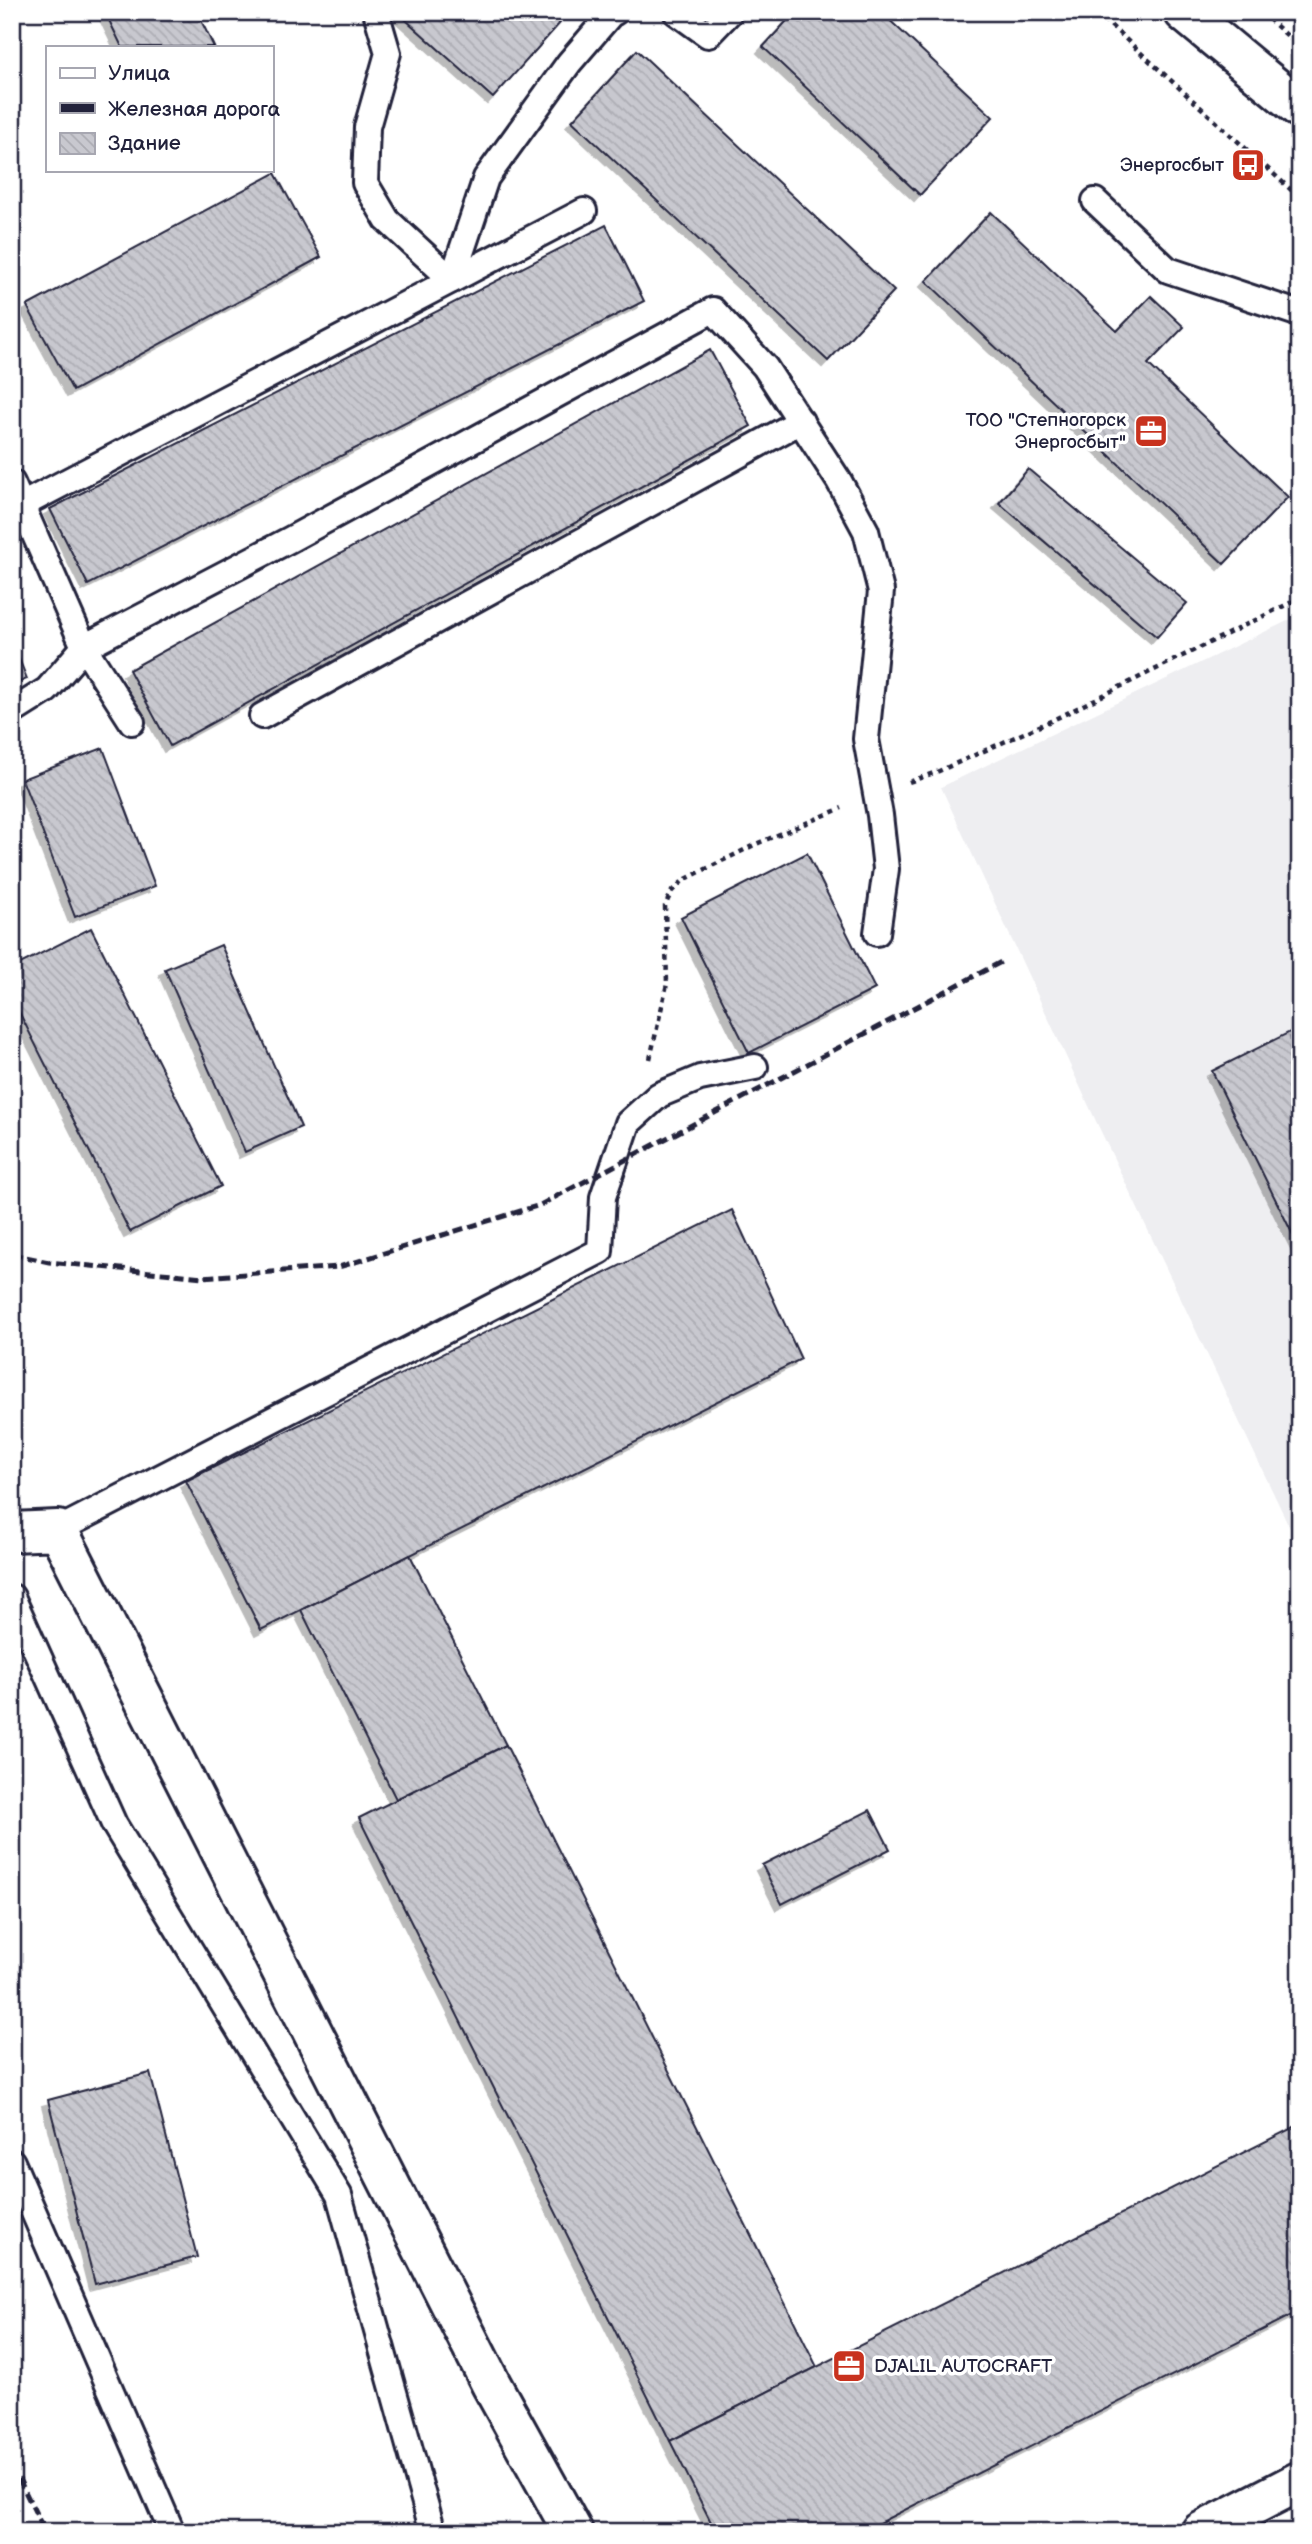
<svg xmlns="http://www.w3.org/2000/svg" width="1312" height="2544" font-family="'Balsamiq Sans',sans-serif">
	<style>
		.built { fill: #eeeef1 }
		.building { fill: url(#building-back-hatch); stroke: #22223b; stroke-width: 2; filter: url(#shadow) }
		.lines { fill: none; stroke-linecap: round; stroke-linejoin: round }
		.lane-casing { stroke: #22223b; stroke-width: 30 }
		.street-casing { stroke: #22223b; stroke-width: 44 }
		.secondary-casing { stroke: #22223b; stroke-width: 44 }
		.path { stroke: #22223b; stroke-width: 4.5; stroke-dasharray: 5 5; stroke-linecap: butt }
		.lane { stroke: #fff; stroke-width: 24 }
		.street { stroke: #fff; stroke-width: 38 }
		.secondary { stroke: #fff; stroke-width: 38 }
		.rail { stroke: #22223b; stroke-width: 5; stroke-dasharray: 10 5; stroke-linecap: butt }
		.labels { text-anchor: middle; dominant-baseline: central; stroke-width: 7; stroke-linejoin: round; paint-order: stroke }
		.poi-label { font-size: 19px; fill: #22223b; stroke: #fff; text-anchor: end }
	</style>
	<defs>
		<pattern id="building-back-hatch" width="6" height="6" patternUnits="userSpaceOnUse" patternTransform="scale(1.75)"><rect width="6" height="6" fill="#c8c8cf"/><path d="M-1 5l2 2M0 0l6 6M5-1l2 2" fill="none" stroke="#acacb3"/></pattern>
		<filter id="shadow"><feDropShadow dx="-6" dy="6" stdDeviation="0" flood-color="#0004"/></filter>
	</defs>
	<rect width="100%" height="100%" fill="#fff"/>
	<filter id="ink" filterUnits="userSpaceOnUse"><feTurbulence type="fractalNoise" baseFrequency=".0143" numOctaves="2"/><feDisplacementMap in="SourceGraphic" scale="14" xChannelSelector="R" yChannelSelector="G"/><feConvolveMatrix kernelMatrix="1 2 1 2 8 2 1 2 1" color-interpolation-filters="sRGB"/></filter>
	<g filter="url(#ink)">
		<!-- built -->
		<polygon class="built" points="1300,615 1300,1549 1095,1119 941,787"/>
		<!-- building -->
		<g class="building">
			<polygon points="105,12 197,12 214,47 122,47"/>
			<polygon points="397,12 547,12 560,23 493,98"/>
			<polygon points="795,12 881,12 993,117 920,195 763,47"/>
			<polygon points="637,50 894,291 828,361 572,121"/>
			<polygon points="275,173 321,257 73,391 27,306"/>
			<polygon points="991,212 1117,331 1151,296 1184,327 1148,364 1288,497 1224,564 926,281"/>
			<polygon points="606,225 644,301 88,585 50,509"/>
			<polygon points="710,350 751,426 170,746 129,670"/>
			<polygon points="1028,469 1187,603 1157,637 999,503"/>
			<polygon points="12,641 27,679 12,685"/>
			<polygon points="103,748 155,886 75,917 22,779"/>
			<polygon points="807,853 875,989 749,1053 681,917"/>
			<polygon points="91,928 221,1186 130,1232 12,998 12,968"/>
			<polygon points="221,945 301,1127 245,1152 165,969"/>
			<polygon points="1300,1027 1300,1249 1212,1071"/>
			<polygon points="732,1210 801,1359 261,1630 186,1481"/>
			<polygon points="410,1555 506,1745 396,1799 301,1610"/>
			<polygon points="506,1745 817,2367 670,2441 359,1818"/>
			<polygon points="870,1810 890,1849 782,1904 762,1865"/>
			<polygon points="150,2073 197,2257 95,2284 48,2100"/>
			<polygon points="1300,2124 1300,2311 861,2532 716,2532 670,2441"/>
		</g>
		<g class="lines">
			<!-- lane casing -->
			<g class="lane-casing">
				<g id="lane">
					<polyline points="376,12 388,53 367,127 365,183 387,220 452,280 584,211"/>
					<polyline points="676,12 708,35 730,12"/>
					<polyline points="1095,201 1168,270 1300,314"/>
					<polyline points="12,483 84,647 132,722"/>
					<polyline points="12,516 22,505 452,280 486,178 569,63 611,14 615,12"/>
					<polyline points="12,712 47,690 84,647 291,539 713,310 765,367 839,481 866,531 881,591 866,739 880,815 886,869 877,933"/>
					<polyline points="262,716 801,421"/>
					<polyline points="58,1530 600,1251 603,1197 628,1123 659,1095 700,1078 755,1067"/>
					<polyline points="12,1597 114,1824 339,2195 433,2532"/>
					<polyline points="12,2162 172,2532"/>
				</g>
			</g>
			<!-- street casing -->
			<g class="street-casing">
				<g id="street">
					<polyline points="12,1532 58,1530 491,2384 573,2532"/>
					<polyline points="1201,2532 1300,2481"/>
				</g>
			</g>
			<!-- secondary casing -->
			<g class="secondary-casing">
				<polyline id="secondary" points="1184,12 1300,108"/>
			</g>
			<!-- path -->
			<g class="path">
				<polyline points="1096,12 1300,198"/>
				<polyline points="1261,12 1300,47"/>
				<polyline points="909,782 939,771 1053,720 1300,598"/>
				<polyline points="650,1059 667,984 665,906 672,891 684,880 756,844 842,808"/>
			</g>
			<!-- lane -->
			<use href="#lane" class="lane"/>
			<!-- street -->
			<use href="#street" class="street"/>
			<!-- secondary -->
			<use href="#secondary" class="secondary"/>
			<!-- rail -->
			<g class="rail">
				<polyline points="12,1254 49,1262 203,1277 339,1267 540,1205 1003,961"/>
				<polyline points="12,2465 45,2532"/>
			</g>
		</g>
	</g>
	<!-- icons -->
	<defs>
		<g id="bus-square" transform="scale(1.75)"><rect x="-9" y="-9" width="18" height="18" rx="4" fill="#c8321e" stroke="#fff"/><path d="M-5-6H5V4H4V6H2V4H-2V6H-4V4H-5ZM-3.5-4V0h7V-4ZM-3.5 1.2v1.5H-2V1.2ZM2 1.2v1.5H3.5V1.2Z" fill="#fff"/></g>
		<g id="office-square" transform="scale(1.75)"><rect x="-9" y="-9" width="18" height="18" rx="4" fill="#c8321e" stroke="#fff"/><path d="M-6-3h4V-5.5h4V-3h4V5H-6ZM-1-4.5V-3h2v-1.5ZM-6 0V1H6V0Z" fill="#fff"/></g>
	</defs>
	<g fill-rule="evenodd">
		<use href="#bus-square" x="1248" y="165"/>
		<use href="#office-square" x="1151" y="431"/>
		<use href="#office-square" x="849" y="2366"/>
	</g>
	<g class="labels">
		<!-- poi labels -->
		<g class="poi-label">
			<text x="1224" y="165">Энергосбыт</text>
			<text x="1126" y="420">ТОО "Степногорск<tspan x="1126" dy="22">Энергосбыт"</tspan></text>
			<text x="874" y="2366" text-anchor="start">DJALIL AUTOCRAFT</text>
		</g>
	</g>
	<!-- margin -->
	<rect width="1312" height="2544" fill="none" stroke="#fff" stroke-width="42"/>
	<rect x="21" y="21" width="1270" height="2502" fill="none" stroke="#22223b" stroke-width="2.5" filter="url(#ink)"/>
	<!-- legend -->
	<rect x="46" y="46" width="228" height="126" fill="#ffffff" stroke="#a7a7b1" stroke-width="2"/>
	<rect x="60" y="68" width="35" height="10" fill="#ffffff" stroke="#a7a7b1" stroke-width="2"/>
	<text x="108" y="80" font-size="21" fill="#22223b">Улица</text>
	<rect x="60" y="103" width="35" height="10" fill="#22223b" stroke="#a7a7b1" stroke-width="2"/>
	<text x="108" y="116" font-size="21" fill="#22223b">Железная дорога</text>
	<rect x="60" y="133" width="35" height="21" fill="url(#building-back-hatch)" stroke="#a7a7b1" stroke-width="2"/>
	<text x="108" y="150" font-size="21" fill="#22223b">Здание</text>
</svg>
